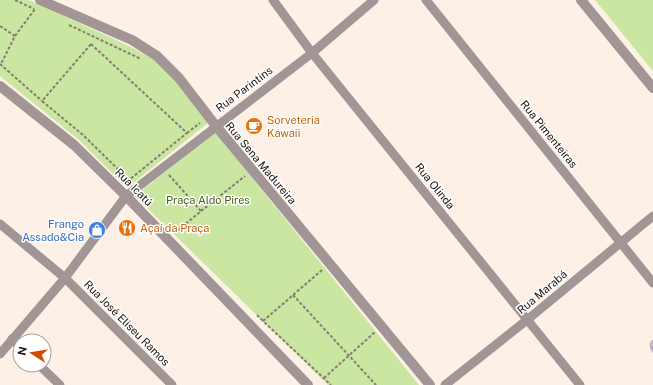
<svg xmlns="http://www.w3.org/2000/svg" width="653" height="385" font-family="'Public Sans',sans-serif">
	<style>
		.green { fill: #cae6a0 }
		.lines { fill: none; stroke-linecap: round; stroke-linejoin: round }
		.path { stroke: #857b74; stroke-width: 2; stroke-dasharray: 3 2; stroke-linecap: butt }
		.minor { stroke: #a19595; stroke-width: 9 }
		.tertiary { stroke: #a19595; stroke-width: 10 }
		.wall { fill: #c2b5c7 }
		.building { fill: #e2d3e7; stroke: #9e94a2 }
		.labels { text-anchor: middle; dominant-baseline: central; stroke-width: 3; stroke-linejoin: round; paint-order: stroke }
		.street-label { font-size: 11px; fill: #19120d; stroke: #fff }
		.food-label { font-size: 11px; fill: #c56008; stroke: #fff; text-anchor: start }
		.park-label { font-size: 11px; fill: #485e1d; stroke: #fff }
		.shop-label { font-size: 11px; fill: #366cbe; stroke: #fff; text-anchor: end }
	</style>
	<rect width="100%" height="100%" fill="#fdf1e7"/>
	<!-- green -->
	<g class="green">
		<polygon points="0,0 29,0 129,46 155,60 176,81 208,123 127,188 79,140 0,76"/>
		<polygon points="595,0 653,0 653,71"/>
		<polygon points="215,132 419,385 328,385 135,196"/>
	</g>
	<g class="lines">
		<!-- path -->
		<g class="path">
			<polyline points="15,0 34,9"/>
			<polyline points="69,25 141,59"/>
			<polyline points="0,26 15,36 1,64"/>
			<polyline points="15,36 35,9"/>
			<polygon points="91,44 187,133 129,180 83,135 42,101"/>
			<polyline points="0,64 42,101"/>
			<polyline points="187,133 200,123"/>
			<polyline points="169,175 201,211 175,233"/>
			<polyline points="201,211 245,176"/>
			<polyline points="322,270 263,321 331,385"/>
			<polyline points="293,295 376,385"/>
			<polyline points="257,315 263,321"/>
			<polyline points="324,378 375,332"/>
		</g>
		<!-- minor -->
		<g class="minor">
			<polyline points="273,0 312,53 580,385"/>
			<polyline points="426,0 653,283"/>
			<polyline points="0,224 65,278 172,385"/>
			<polyline points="12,339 20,347"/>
			<polyline points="0,354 65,278 126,196 312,53 374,0"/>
			<polyline points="39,365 60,385"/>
			<polyline points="445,385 527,320 653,216"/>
		</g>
		<!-- tertiary -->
		<g class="tertiary">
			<polyline points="40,0 132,40 157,56 179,78 216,126 430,385"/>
			<polyline points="581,0 653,88"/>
			<polyline points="0,86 74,145 126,196 308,385"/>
		</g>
	</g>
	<!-- wall -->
	<polygon class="wall" points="653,340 653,353 650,349 650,344"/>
	<!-- building -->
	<polygon class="building" points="653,340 653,349 650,344"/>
	<!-- icons -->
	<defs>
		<g id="cafe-disc" transform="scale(0.9)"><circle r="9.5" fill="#e8710a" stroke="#fff"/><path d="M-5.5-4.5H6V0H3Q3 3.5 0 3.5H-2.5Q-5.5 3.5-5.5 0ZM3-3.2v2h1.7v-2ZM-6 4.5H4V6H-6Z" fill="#fff"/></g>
		<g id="restaurant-disc" transform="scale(0.9)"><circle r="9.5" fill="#e8710a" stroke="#fff"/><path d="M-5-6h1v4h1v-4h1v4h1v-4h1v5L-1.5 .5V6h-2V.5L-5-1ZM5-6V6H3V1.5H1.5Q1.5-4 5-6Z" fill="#fff"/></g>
		<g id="shop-disc" transform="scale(0.9)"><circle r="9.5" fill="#3f7fe0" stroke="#fff"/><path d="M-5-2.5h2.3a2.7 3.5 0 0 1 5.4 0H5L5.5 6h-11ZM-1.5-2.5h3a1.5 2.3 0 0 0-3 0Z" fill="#fff"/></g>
	</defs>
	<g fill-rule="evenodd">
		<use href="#cafe-disc" x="254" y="126"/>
		<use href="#restaurant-disc" x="127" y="228"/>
		<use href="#shop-disc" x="97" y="230"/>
	</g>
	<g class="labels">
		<!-- street labels -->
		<g class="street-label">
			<text transform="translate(244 89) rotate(-37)">Rua Parintins</text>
			<text transform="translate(549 134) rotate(51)">Rua Pimenteiras</text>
			<text transform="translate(261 163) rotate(50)">Rua Sena Madureira</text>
			<text transform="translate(435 186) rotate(51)">Rua Olinda</text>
			<text transform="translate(134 187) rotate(45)">Rua Icatú</text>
			<text transform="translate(542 292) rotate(-40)">Rua Marabá</text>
			<text transform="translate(127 323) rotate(45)">Rua José Eliseu Ramos</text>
		</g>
		<!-- food labels -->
		<g class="food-label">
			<text x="267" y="120">Sorveteria<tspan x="267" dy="13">Kawaii</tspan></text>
			<text x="140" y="228">Açaí da Praça</text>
		</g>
		<!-- park labels -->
		<g class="park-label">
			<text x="208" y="200">Praça Aldo Pires</text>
		</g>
		<!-- shop labels -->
		<g class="shop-label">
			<text x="84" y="224">Frango<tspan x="84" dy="13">Assado&amp;Cia</tspan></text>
		</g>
	</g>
	<!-- north arrow -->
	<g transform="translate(32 353) rotate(282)"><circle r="19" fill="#ffffff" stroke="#a3a09e"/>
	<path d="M0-3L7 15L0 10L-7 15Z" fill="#d14d01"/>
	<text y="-6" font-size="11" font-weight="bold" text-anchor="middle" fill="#19120d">N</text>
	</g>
</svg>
